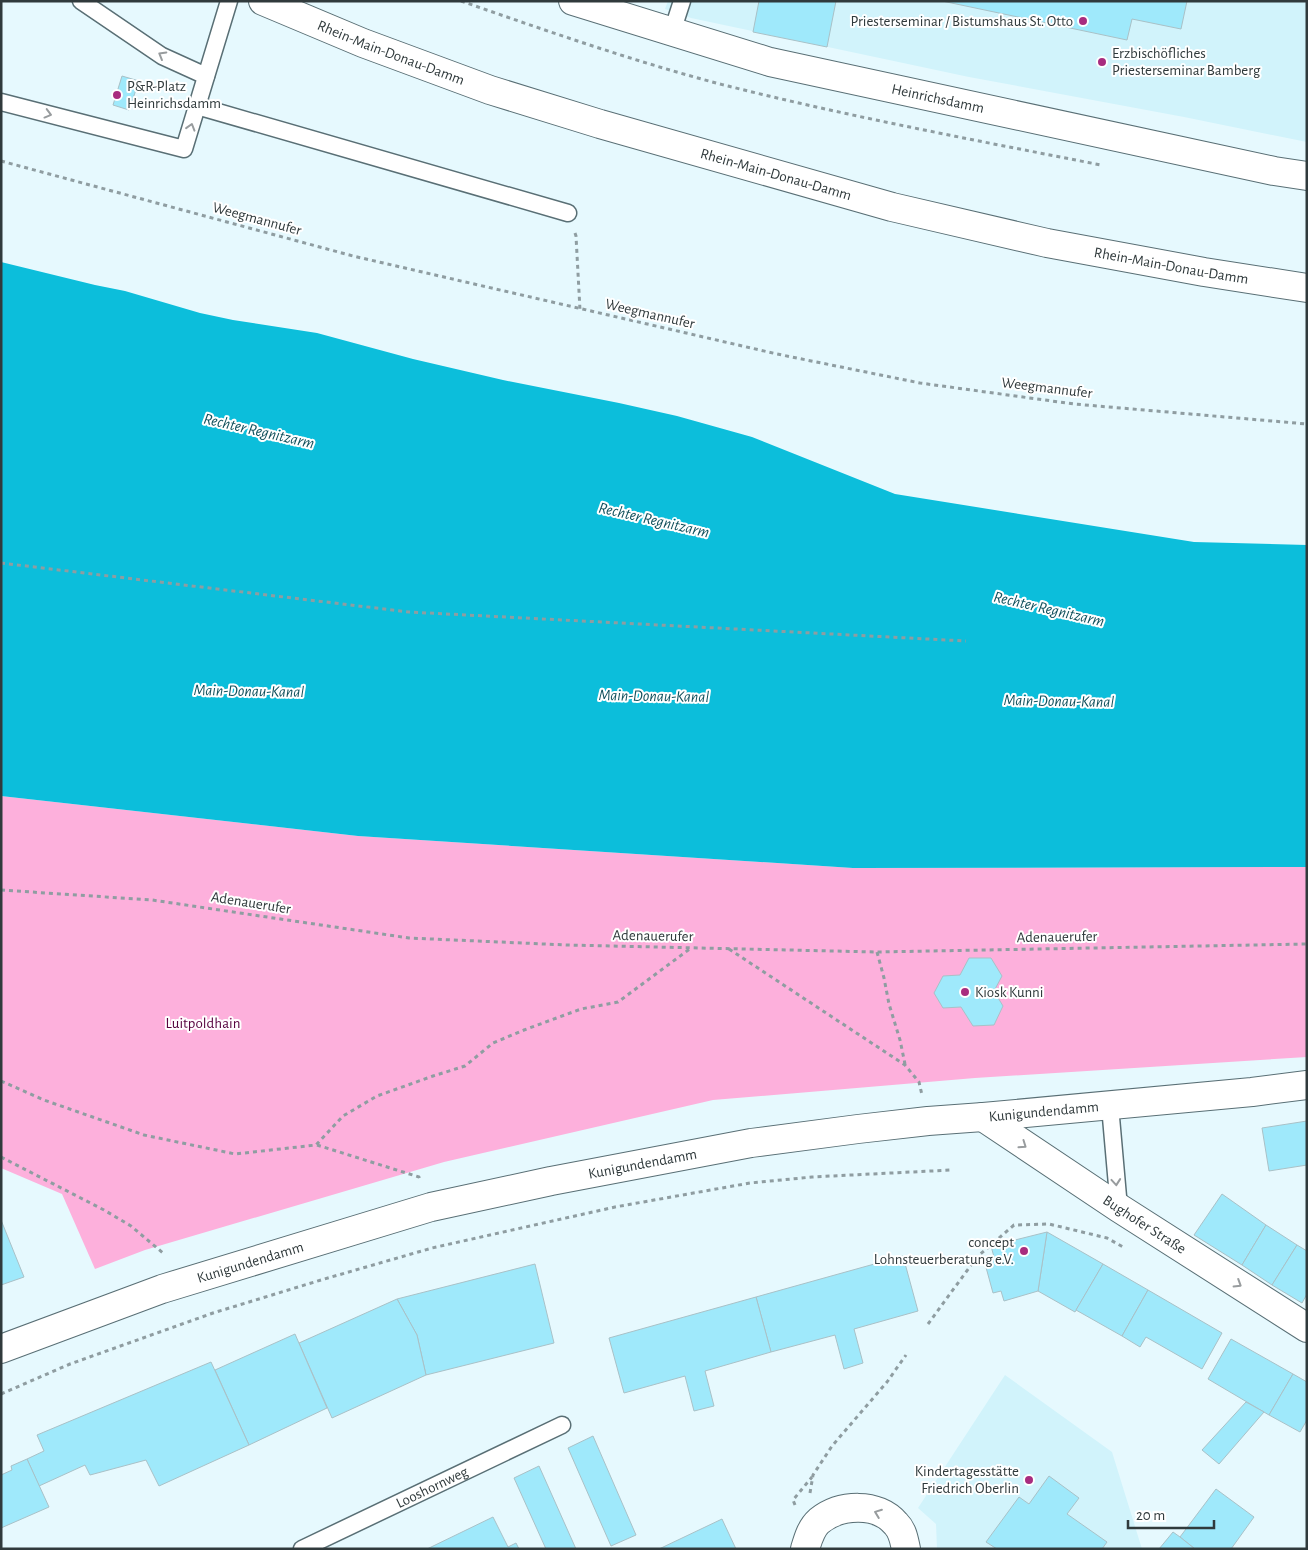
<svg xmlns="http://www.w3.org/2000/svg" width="1308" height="1550" font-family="'Alegreya Sans',sans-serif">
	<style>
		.built { fill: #d1f3fb }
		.green { fill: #fdb0dc }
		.water { fill: #0cbedb }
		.building { fill: #9fe9fb; stroke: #a9c1c7 }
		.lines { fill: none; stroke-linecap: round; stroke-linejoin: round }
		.service-casing { stroke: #596f75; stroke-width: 19 }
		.minor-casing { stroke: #596f75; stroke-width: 30 }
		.tertiary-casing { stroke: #596f75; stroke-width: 30 }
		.path { stroke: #8f9da1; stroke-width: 3; stroke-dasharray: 4 4; stroke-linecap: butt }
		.service { stroke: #fff; stroke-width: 16 }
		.minor { stroke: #fff; stroke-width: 28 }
		.tertiary { stroke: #fff; stroke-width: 28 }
		.oneway { stroke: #989c9e }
		.poi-dot { fill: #a82c7f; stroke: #fff; stroke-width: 2 }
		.labels { text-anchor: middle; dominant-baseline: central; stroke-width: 4; stroke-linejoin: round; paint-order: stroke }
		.poi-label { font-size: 15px; fill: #303a3c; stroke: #fff; text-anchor: end }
		.street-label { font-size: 15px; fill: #303a3c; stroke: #fff }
		.park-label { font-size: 15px; fill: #57043f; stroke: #fff }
		.water-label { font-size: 16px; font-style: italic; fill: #12515d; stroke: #fff }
	</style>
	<rect width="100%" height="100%" fill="#e6f9fe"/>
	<!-- built -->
	<g class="built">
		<polygon points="668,1 1307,1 1307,142 1184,117 969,77 691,18 665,9"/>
		<polygon points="1005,1375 1112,1452 1142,1549 937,1549 936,1524 918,1508"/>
	</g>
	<!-- green -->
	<polygon class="green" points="1,796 358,836 853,868 1307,867 1307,1057 975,1078 713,1100 444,1162 145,1250 95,1269 62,1194 1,1168"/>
	<!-- water -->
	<polygon class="water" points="1,262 95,285 125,291 200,313 233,320 317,333 413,359 503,380 619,403 677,416 752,437 895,494 1194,542 1307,545 1307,867 853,868 358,836 1,796"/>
	<!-- building -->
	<g class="building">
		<polygon points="759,1 836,1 827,47 753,32"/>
		<polygon points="942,1 1187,1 1181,29 1132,19 1127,40"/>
		<polygon points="122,76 139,81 129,110 113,105"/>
		<polygon points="969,958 991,958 1002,976 994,991 1003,1006 994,1025 973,1026 961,1007 943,1008 934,993 943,976 960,975"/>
		<polygon points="1307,1121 1307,1165 1269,1171 1262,1128"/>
		<polygon points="1222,1194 1266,1225 1242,1265 1194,1235"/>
		<polygon points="1,1220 24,1277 1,1285"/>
		<polygon points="1266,1225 1297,1245 1272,1285 1242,1265"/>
		<polygon points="1047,1232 1103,1264 1075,1312 1038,1291"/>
		<polygon points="1047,1232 1038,1291 1004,1301 1001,1291 993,1293 984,1260 994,1257 991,1246"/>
		<polygon points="1297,1245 1307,1251 1307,1294 1302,1303 1272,1285"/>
		<polygon points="903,1256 918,1311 854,1329 863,1363 844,1369 835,1335 771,1352 756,1297"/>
		<polygon points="535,1264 554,1343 426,1375 417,1335 397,1299"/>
		<polygon points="1103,1264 1148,1290 1122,1336 1076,1310"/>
		<polygon points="1148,1290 1222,1333 1202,1369 1146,1337 1140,1347 1122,1336"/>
		<polygon points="756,1297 771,1352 705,1371 714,1406 694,1411 685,1376 624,1393 609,1338"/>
		<polygon points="397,1299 417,1335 426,1375 332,1418 299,1343"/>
		<polygon points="295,1334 327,1408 249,1445 215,1370"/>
		<polygon points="1231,1339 1293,1374 1269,1415 1208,1379"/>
		<polygon points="211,1362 249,1445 159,1486 146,1460 90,1475 85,1465 39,1486 27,1459 44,1451 37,1435"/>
		<polygon points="1293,1374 1307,1382 1307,1420 1300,1432 1269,1415"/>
		<polygon points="1246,1402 1264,1412 1219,1464 1202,1450"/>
		<polygon points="593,1436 636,1535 611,1546 568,1448"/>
		<polygon points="27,1459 49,1507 1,1528 1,1475 12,1470 11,1466"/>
		<polygon points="539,1466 576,1549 546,1549 514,1478"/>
		<polygon points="1049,1476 1079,1498 1067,1514 1107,1542 1102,1549 997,1549 986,1542 1019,1497 1029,1504"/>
		<polygon points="1216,1489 1254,1517 1231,1549 1195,1549 1180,1537"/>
		<polygon points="493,1517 508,1547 516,1543 519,1549 427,1549"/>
		<polygon points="722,1519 736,1549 659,1549"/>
		<polygon points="1173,1532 1180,1537 1195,1549 1159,1549"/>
	</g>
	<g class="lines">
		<!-- service casing -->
		<g class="service-casing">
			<g id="service">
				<polyline points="81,1 162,56 206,76"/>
				<polyline points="672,32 682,1"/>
				<polyline points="1,102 184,149 229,1"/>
				<polyline points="197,106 568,213"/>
				<polyline points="1110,1106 1119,1208"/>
				<path id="s1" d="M302,1549L562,1425"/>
			</g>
		</g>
		<!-- minor casing -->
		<g class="minor-casing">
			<g id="minor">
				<path id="s2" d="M573,1L770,62L1274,171L1307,176"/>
				<path id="s3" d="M983,1117L1119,1208L1307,1328"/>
				<path d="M805,1549C808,1539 811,1528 819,1521C840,1504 878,1502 896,1524C903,1531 904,1540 906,1549"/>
			</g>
		</g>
		<!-- tertiary casing -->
		<g class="tertiary-casing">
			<g id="tertiary">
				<path id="s4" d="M263,1L363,43L490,90L600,124L892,207L1047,243L1204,272L1307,288"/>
				<path id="s5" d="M1,1349L162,1289L431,1207L551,1181L751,1143L858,1129L928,1121L983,1117L1252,1092L1307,1085"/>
			</g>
		</g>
		<!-- path -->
		<g class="path">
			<path d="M461,1C547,31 633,61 720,84C846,116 974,140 1101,165"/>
			<polyline points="1,161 353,256 777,354 920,383 1074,404 1307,424"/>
			<polyline points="575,233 576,236 580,310"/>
			<polyline points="1,563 409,612 966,641"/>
			<polyline points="1,890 152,900 409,938 567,945 877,952 1307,944"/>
			<polyline points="729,949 905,1065 919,1082 922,1095"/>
			<polyline points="877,952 884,978 889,1004 900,1040 905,1064"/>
			<polyline points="1,1081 44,1100 144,1135 235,1154 316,1145 343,1116 377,1096 433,1076 465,1066 493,1043 524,1030 581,1009 618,1002 691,948"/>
			<polyline points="317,1145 419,1177 420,1181"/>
			<polyline points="1,1157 104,1210 131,1226 163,1253"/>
			<polyline points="928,1324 977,1257 1014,1225 1049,1224 1107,1238 1123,1247"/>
			<polyline points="1,1394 70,1364 213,1313 321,1280 432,1248 615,1207 750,1183 812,1177 951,1170"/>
			<polyline points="810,1493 813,1475 832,1446 887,1382 906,1355"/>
			<polyline points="795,1505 793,1500 812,1477"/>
		</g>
		<!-- service -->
		<use href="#service" class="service"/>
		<!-- minor -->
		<use href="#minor" class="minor"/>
		<!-- tertiary -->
		<use href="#tertiary" class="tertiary"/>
	</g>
	<!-- one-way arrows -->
	<defs><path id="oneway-chevron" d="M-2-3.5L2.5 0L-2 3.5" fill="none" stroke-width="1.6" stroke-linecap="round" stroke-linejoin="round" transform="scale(1.25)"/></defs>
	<g class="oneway">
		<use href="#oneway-chevron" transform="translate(162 55) rotate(-150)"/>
		<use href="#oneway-chevron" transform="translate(48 114) rotate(15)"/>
		<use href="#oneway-chevron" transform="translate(191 127) rotate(-73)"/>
		<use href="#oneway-chevron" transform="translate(1023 1145) rotate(35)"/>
		<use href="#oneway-chevron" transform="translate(1116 1182) rotate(85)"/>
		<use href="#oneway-chevron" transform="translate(1238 1284) rotate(32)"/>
		<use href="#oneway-chevron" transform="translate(878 1513) rotate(-159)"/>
	</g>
	<!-- markers -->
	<g class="poi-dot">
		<circle cx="1083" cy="21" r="5"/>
		<circle cx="1102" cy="62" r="5"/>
		<circle cx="117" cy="95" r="5"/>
		<circle cx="965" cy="992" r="5"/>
		<circle cx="1024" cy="1251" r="5"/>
		<circle cx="1029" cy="1480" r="5"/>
	</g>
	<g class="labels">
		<!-- poi labels -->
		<g class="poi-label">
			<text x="1073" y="21">Priesterseminar / Bistumshaus St. Otto</text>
			<text x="1112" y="53" text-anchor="start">Erzbischöfliches<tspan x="1112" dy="17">Priesterseminar Bamberg</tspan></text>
			<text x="127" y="86" text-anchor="start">P&amp;R-Platz<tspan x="127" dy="17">Heinrichsdamm</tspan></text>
			<text x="975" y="992" text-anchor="start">Kiosk Kunni</text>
			<text x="1014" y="1242">concept<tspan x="1014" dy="17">Lohnsteuerberatung e.V.</tspan></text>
			<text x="1019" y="1471">Kindertagesstätte<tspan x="1019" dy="17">Friedrich Oberlin</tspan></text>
		</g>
		<!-- street labels -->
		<g class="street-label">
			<text stroke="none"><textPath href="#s4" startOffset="138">Rhein-Main-Donau-Damm</textPath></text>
			<text stroke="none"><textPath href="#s2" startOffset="378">Heinrichsdamm</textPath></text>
			<text stroke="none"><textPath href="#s4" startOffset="542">Rhein-Main-Donau-Damm</textPath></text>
			<text transform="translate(257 219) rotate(15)">Weegmannufer</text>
			<text stroke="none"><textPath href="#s4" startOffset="948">Rhein-Main-Donau-Damm</textPath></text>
			<text transform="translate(650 314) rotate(13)">Weegmannufer</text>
			<text transform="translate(1047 388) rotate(7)">Weegmannufer</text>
			<text transform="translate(251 903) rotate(9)">Adenauerufer</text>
			<text transform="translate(653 936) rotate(1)">Adenauerufer</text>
			<text transform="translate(1057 937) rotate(-1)">Adenauerufer</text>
			<text stroke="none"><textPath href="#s5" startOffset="1074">Kunigundendamm</textPath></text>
			<text stroke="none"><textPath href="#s5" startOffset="669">Kunigundendamm</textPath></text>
			<text stroke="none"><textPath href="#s3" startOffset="194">Bughofer Straße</textPath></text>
			<text stroke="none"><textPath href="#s5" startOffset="264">Kunigundendamm</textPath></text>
			<text stroke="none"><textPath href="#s1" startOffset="144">Looshornweg</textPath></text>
		</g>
		<!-- park labels -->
		<g class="park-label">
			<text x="203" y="1023">Luitpoldhain</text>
		</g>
		<!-- water labels -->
		<g class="water-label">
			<text transform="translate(259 431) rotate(13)">Rechter Regnitzarm</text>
			<text transform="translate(654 520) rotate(13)">Rechter Regnitzarm</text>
			<text transform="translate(1049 609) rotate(13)">Rechter Regnitzarm</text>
			<text transform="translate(249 691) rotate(1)">Main-Donau-Kanal</text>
			<text transform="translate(654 696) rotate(1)">Main-Donau-Kanal</text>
			<text transform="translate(1059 701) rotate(1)">Main-Donau-Kanal</text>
		</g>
	</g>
	<!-- border -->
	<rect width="1308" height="1550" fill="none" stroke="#303a3c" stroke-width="5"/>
	<!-- scale -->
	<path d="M1128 1520v8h86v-8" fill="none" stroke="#303a3c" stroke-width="2.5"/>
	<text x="1136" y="1520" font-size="15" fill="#303a3c" stroke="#ffffff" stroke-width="4" paint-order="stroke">20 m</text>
</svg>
